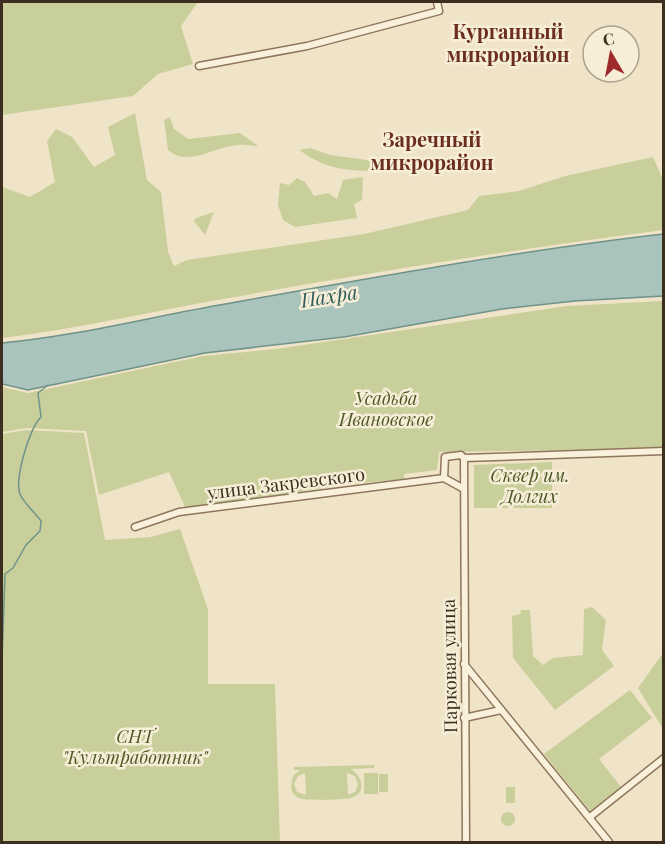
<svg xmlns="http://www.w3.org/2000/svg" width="665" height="844" font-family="'Playfair Display',serif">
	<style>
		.green { fill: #c9cf9b; fill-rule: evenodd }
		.water { fill: #a9c4bc; stroke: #6f938a; stroke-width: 1.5 }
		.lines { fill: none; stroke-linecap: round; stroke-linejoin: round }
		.stream { stroke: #6f938a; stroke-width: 1.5 }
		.minor-casing { stroke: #8d765c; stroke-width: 9 }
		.minor { stroke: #faf1dc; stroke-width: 6 }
		.labels { text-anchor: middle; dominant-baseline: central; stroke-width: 5; stroke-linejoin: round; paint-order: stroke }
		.park-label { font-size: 18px; font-style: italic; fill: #4d5a26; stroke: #f7eed8 }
		.street-label { font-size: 18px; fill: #3d2e20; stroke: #f7eed8 }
		.neighbourhood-label { font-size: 20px; font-weight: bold; fill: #6b2e1e; stroke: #f7eed8 }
		.water-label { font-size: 20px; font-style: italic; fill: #2f5d5a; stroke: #f7eed8 }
	</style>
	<rect width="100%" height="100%" fill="#f0e4c8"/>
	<!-- green -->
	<g class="green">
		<polygon points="2,2 198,2 181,26 193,64 158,74 133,96 2,115"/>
		<path d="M135,113L147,180L161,192L168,252L174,266L187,260L364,234L468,210L479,196L519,191L565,176L653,157L663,180V230C518,249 373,272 229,298C153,311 78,329 2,338V187L30,197L55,182L47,141L56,129L72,137L94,167L115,155L108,127Z"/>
		<path d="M170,117L174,129L188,139L240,133L258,146C251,146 244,144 238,145C214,146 189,168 168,150L164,120Z"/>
		<path d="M310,148L330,155L374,161L367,171C338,170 322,166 299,150Z"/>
		<polygon points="363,177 362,200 354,204 357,218 295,227 283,220 278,205 280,183 289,185 297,178 305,182 314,196 328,193 337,199 343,180"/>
		<polygon points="214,212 205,235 194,221 196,218"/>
		<polygon points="663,301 663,449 439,452 437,470 404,474 404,479 350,484 186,509 169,472 99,495 86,431 27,428 2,432 2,387 28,393 203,356 276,349 567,306"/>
		<polygon points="26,430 84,433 105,540 151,537 180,529 208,609 208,684 275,684 280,842 2,842 2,434"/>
		<polygon points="552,462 552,508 474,508 474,465"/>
		<polygon points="592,607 606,620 602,650 614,666 555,710 513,658 512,616 520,614 521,610 530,610 533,656 543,665 553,658 583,655 584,609"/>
		<polygon points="663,653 664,729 663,729 638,688"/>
		<polygon points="630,690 652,718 599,759 621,787 590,811 544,754"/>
		<path d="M374,765V768L351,769C362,776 368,793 351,798C343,800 306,801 299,798C294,796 292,792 291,787L293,776L300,770H294V767ZM305,773L306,795L297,792L294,784L298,776ZM347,773L355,776L358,784L355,792L348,795Z"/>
		<rect x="364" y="773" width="14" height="21"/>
		<rect x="379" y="774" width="9" height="18"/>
		<rect x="506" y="787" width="9" height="16"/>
		<circle cx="508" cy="819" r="7"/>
	</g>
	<!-- water -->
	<path class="water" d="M663,234V296L575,301L502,309L344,337L205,353L28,390L2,384V343C77,336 150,317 225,304C370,278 517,251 663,234Z"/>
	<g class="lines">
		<!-- stream -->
		<path class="stream" d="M2,662L5,574L13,568L26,545L40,531L41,521C35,513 25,504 21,496C13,483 29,428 41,417L38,393L48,385"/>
		<!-- minor casing -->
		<g class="minor-casing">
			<g id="minor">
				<polyline points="199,66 307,46 439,11 437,2"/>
				<polyline points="464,458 664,451"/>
				<polyline points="464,489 444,478 445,457 461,455 464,458 466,842"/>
				<polyline points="135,527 179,512 444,478"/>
				<polyline points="464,664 609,842"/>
				<polyline points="464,718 501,710"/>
				<polyline points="590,817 664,758"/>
			</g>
		</g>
		<!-- minor -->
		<use href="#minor" class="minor"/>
	</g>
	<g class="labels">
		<!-- park labels -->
		<g class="park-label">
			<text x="386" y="398">Усадьба<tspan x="386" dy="21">Ивановское</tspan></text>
			<text x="530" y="475">Сквер им.<tspan x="530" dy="21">Долгих</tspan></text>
			<text x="135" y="736">СНТ<tspan x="135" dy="21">"Культработник"</tspan></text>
		</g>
		<!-- street labels -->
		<g class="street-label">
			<text transform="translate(286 483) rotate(-7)">улица Закревского</text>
			<text transform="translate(449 666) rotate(-91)">Парковая улица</text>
		</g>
		<!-- neighbourhood labels -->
		<g class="neighbourhood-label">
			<text x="508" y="30">Курганный<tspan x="508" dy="23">микрорайон</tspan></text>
			<text x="432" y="138">Заречный<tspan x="432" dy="23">микрорайон</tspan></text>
		</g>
		<!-- water labels -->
		<g class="water-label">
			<text transform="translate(329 295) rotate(-9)">Пахра</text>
		</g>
	</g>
	<!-- border -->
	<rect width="665" height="844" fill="none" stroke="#3d2e20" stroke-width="6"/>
	<!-- north arrow -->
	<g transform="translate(611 54) rotate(350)"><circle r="28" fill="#f7eed8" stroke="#ada18e" stroke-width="1.5"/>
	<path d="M0-4.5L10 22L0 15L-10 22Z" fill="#9e2a2b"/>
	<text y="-9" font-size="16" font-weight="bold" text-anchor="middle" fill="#3d2e20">С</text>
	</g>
</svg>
